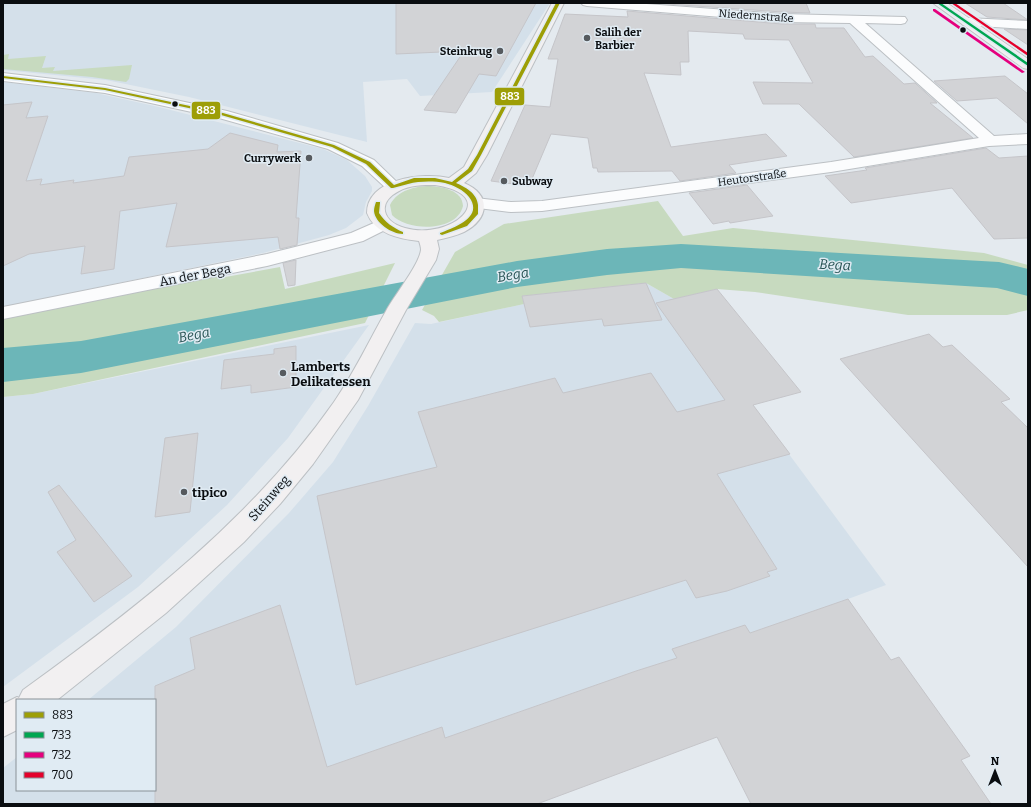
<svg xmlns="http://www.w3.org/2000/svg" width="1031" height="807" font-family="Bitter,serif">
	<style>
		.built { fill: #d4e0ea }
		.green { fill: #c7dabf }
		.lines { fill: none; stroke-linecap: round; stroke-linejoin: round }
		.river { fill: #6cb6b8; fill-rule: evenodd }
		.building { fill: #d2d3d6; stroke: #c5c5c9 }
		.street-casing { stroke: #bcc0c4; stroke-width: 2 }
		.secondary-casing { stroke: #bcc0c4; stroke-width: 2 }
		.street { fill: #fbfcfd; fill-rule: evenodd }
		.secondary { fill: #f2f0f1; fill-rule: evenodd }
		.bus-1-casing { stroke: #e0ebf3; stroke-width: 3 }
		.bus-2-casing { stroke: #e0ebf3; stroke-width: 3 }
		.bus-3-casing { stroke: #e0ebf3; stroke-width: 3 }
		.bus-4-casing { stroke: #e0ebf3; stroke-width: 3 }
		.bus-1 { fill: #9d9e06; fill-rule: evenodd }
		.bus-2 { fill: #00a651; fill-rule: evenodd }
		.bus-3 { fill: #e5007d; fill-rule: evenodd }
		.bus-4 { fill: #e4002b; fill-rule: evenodd }
		.bus-dot { fill: #0a0d10; stroke: #e0ebf3; stroke-width: 1.5 }
		.poi-dot { fill: #565a5e; stroke: #e0ebf3; stroke-width: 1.5 }
		.labels { text-anchor: middle; dominant-baseline: central; stroke-width: 3; stroke-linejoin: round; paint-order: stroke }
		.far-street-label { font-size: 11px; fill: #0a0d10; stroke: #e0ebf3 }
		.far-poi-label { font-size: 11px; font-weight: bold; fill: #0a0d10; stroke: #e0ebf3; text-anchor: start }
		.street-label { font-size: 13px; fill: #0a0d10; stroke: #e0ebf3 }
		.poi-label { font-size: 13px; font-weight: bold; fill: #0a0d10; stroke: #e0ebf3; text-anchor: start }
		.water-label { font-size: 14px; font-style: italic; fill: #265253; stroke: #e0ebf3 }
		.line-badge { stroke: #e0ebf3; stroke-width: 1.5 }
		.badge-label { font-size: 11px; text-anchor: middle; font-weight: bold; fill: #fff }
	</style>
	<rect width="100%" height="100%" fill="#e4eaef"/>
	<!-- built -->
	<g class="built">
		<polygon points="3,3 550,3 492,92 420,96 407,79 363,82 367,142 189,97 106,80 3,70"/>
		<polygon points="3,82 96,93 159,107 323,149 347,160 365,176 372,187 372,191 366,202 363,215 346,228 329,235 263,253 3,307"/>
		<polygon points="646,283 674,299 886,585 848,599 677,658 636,671 445,738 442,727 327,767 262,804 3,804 3,768 17,757 17,790 155,790 155,700 88,700 176,627 289,513 308,491 333,462 368,406 415,323 431,324 524,304 522,296"/>
		<polygon points="369,325 288,438 227,505 138,587 3,687 3,397 33,394"/>
	</g>
	<!-- green -->
	<g class="green">
		<polygon points="9,54 8,59 46,56 42,68 55,67 53,71 132,65 129,79 126,82 92,77 3,69 3,55"/>
		<path d="M430,186C443,187 462,190 463,206C457,232 408,232 392,215L390,205C397,190 416,186 430,186Z"/>
		<polygon points="658,201 683,236 733,228 984,253 1028,265 1028,310 1007,315 908,315 755,292 717,289 674,299 646,283 522,296 524,304 439,322 434,316 422,310 455,252 504,224"/>
		<polygon points="395,263 365,323 33,394 3,397 3,318 219,275 220,278 280,267 285,289"/>
	</g>
	<g class="lines">
		<!-- river -->
		<polygon class="river" points="681,244 999,262 1028,269 1028,296 997,288 681,268 607,275 517,287 81,373 3,382 3,348 81,341 517,261 607,249"/>
	</g>
	<!-- building -->
	<g class="building">
		<polygon points="396,3 536,3 496,76 479,74 456,113 424,110 464,51 396,54"/>
		<polygon points="653,3 806,3 810,13 782,12"/>
		<polygon points="965,3 1003,3 1028,20 987,17"/>
		<polygon points="627,11 782,24 815,24 816,28 844,28 865,57 873,56 904,84 915,83 937,103 930,103 973,138 854,157 799,104 763,104 753,82 813,83 789,40 745,39 743,34 688,31 689,62 680,62 681,75 644,73 671,147 766,134 787,156 729,165 736,173 680,181 672,171 598,172 597,168 593,168 588,138 551,134 529,186 491,181 525,105 550,107 558,59 548,59 565,14 628,17"/>
		<polygon points="1004,29 1028,30 1028,45"/>
		<polygon points="1005,76 1028,94 1028,124 997,98 957,101 934,81"/>
		<polygon points="32,102 26,118 48,116 26,181 42,179 40,185 74,180 73,183 124,176 129,157 208,149 230,133 278,145 277,152 301,151 296,218 299,218 297,245 280,249 278,237 166,247 177,203 120,211 114,269 81,274 85,246 29,254 3,266 3,105"/>
		<polygon points="986,148 999,158 1028,156 1028,238 994,239 952,188 851,203 825,176 867,170 865,168"/>
		<polygon points="747,185 773,216 730,223 729,221 713,224 689,193"/>
		<polygon points="296,260 295,285 288,286 283,263"/>
		<polygon points="646,283 662,320 604,326 602,319 530,327 522,296"/>
		<polygon points="717,289 801,392 753,405 790,454 717,474 777,569 767,572 770,576 727,591 696,598 686,580 356,685 317,496 437,467 418,412 555,378 563,393 651,373 677,412 725,400 656,303"/>
		<polygon points="929,334 943,347 952,345 1010,399 1001,402 1028,428 1028,567 840,359"/>
		<polygon points="296,346 296,387 251,393 251,385 221,389 224,360 274,354 274,349"/>
		<polygon points="198,433 190,512 155,517 165,438"/>
		<polygon points="59,485 132,576 94,602 57,552 76,540 48,492"/>
		<polygon points="848,599 891,660 899,657 970,756 961,760 991,804 751,804 717,737 537,804 155,804 155,686 195,669 190,638 280,605 327,767 442,727 445,738 636,671 677,658 672,649 745,625 750,633"/>
	</g>
	<g class="lines">
		<!-- street casing -->
		<g class="street-casing">
			<g id="street">
				<polygon points="581,3 633,3 782,14 905,17 907,20 905,23 901,24 865,23 994,136 1028,134 1028,144 989,146 831,172 542,211 511,212 470,207 468,203 470,199 476,198 511,202 542,201 831,162 979,138 850,23 782,22 587,6 583,5"/>
				<polygon points="967,18 1028,21 1028,29 963,25 961,22 963,19"/>
				<polygon points="3,73 105,85 227,111 338,143 374,160 402,187 400,190 394,192 388,190 362,166 328,149 219,118 105,93 3,81"/>
				<polygon points="383,219 389,220 392,224 389,228 363,241 267,266 3,319 3,307 267,254 351,233"/>
			</g>
		</g>
		<!-- secondary casing -->
		<g class="secondary-casing">
			<g id="secondary">
				<path d="M552,3H564L487,155L476,173L464,183C492,195 489,219 464,232C455,236 446,238 437,240L439,249L436,260L406,310L358,400L313,464L280,504L244,542L166,613L57,700H17V730L3,737V704L17,697L19,698L23,690C138,607 252,519 334,402C354,373 369,341 386,311C394,296 419,265 421,250C421,247 420,244 419,241C400,239 375,234 367,213C367,178 424,172 449,178L464,167ZM435,185C504,196 450,241 405,228C383,222 376,203 399,191C410,185 423,185 435,185Z"/>
				<polygon points="933,3 947,3 1028,59 1028,69 1023,68"/>
			</g>
		</g>
		<!-- street -->
		<use href="#street" class="street"/>
		<!-- secondary -->
		<use href="#secondary" class="secondary"/>
		<!-- bus-1 casing -->
		<g class="bus-1-casing">
			<g id="bus-1">
				<path d="M556,3H560L481,155L472,171L456,183C465,187 477,193 478,205C478,208 478,211 478,214L467,226L442,235L440,234V233C455,227 484,217 469,197C464,190 453,185 445,183C433,181 420,181 408,184C403,185 398,187 393,188H391L366,164L332,147L221,115L105,90L3,78V76L105,88L223,113L334,145L370,162L394,185L414,178H435L452,182L468,169L477,155Z"/>
				<path d="M376,202H380V203L379,213C385,222 393,228 403,232V234C392,234 375,223 374,211C374,208 375,205 376,202Z"/>
			</g>
		</g>
		<!-- bus-2 casing -->
		<g class="bus-2-casing">
			<polygon id="bus-2" points="937,3 941,3 1028,63 1028,66"/>
		</g>
		<!-- bus-3 casing -->
		<g class="bus-3-casing">
			<polygon id="bus-3" points="933,9 935,9 1025,72 1022,73 933,11"/>
		</g>
		<!-- bus-4 casing -->
		<g class="bus-4-casing">
			<polygon id="bus-4" points="951,3 955,3 1028,53 1028,56"/>
		</g>
		<!-- bus-1 -->
		<use href="#bus-1" class="bus-1"/>
		<!-- bus-2 -->
		<use href="#bus-2" class="bus-2"/>
		<!-- bus-3 -->
		<use href="#bus-3" class="bus-3"/>
		<!-- bus-4 -->
		<use href="#bus-4" class="bus-4"/>
	</g>
	<!-- markers -->
	<g class="bus-dot">
		<circle cx="963" cy="30" r="3.5"/>
		<circle cx="175" cy="104" r="3.5"/>
	</g>
	<g class="poi-dot">
		<circle cx="587" cy="38" r="4"/>
		<circle cx="500" cy="51" r="4"/>
		<circle cx="309" cy="158" r="4"/>
		<circle cx="504" cy="181" r="4"/>
		<circle cx="283" cy="373" r="4"/>
		<circle cx="184" cy="492" r="4"/>
	</g>
	<g class="labels">
		<!-- far-street labels -->
		<g class="far-street-label">
			<text transform="translate(756 16) rotate(4)">Niedernstraße</text>
			<text transform="translate(752 178) rotate(-8)">Heutorstraße</text>
		</g>
		<!-- far-poi labels -->
		<g class="far-poi-label">
			<text x="595" y="32">Salih der<tspan x="595" dy="13">Barbier</tspan></text>
			<text x="492" y="51" text-anchor="end">Steinkrug</text>
			<text x="301" y="158" text-anchor="end">Currywerk</text>
			<text x="512" y="181">Subway</text>
		</g>
		<!-- street labels -->
		<g class="street-label">
			<text transform="translate(195 275) rotate(-11)">An der Bega</text>
			<text transform="translate(269 498) rotate(-49)">Steinweg</text>
		</g>
		<!-- poi labels -->
		<g class="poi-label">
			<text x="291" y="366">Lamberts<tspan x="291" dy="15">Delikatessen</tspan></text>
			<text x="192" y="492">tipico</text>
		</g>
		<!-- water labels -->
		<g class="water-label">
			<text transform="translate(835 265) rotate(3)">Bega</text>
			<text transform="translate(513 275) rotate(-9)">Bega</text>
			<text transform="translate(194 335) rotate(-11)">Bega</text>
		</g>
	</g>
	<g class="line-badge">
		<rect x="494" y="87" width="31" height="19" rx="4" fill="#9d9e06"/>
		<rect x="191" y="101" width="30" height="19" rx="4" fill="#9d9e06"/>
	</g>
	<g class="badge-label">
		<text x="510" y="100">883</text>
		<text x="206" y="114">883</text>
	</g>
	<!-- border -->
	<rect width="1031" height="807" fill="none" stroke="#0a0d10" stroke-width="8"/>
	<!-- legend -->
	<rect x="16" y="699" width="140" height="92" fill="#e0ebf3" stroke="#8a9298"/>
	<rect x="24" y="712" width="20" height="6" fill="#9d9e06" stroke="#8a9298"/>
	<text x="52" y="719" font-size="12" fill="#0a0d10">883</text>
	<rect x="24" y="732" width="20" height="6" fill="#00a651" stroke="#8a9298"/>
	<text x="52" y="739" font-size="12" fill="#0a0d10">733</text>
	<rect x="24" y="752" width="20" height="6" fill="#e5007d" stroke="#8a9298"/>
	<text x="52" y="759" font-size="12" fill="#0a0d10">732</text>
	<rect x="24" y="772" width="20" height="6" fill="#e4002b" stroke="#8a9298"/>
	<text x="52" y="779" font-size="12" fill="#0a0d10">700</text>
	<!-- north arrow -->
	<g transform="translate(995 771)" stroke="#e0ebf3" stroke-width="3" paint-order="stroke">
	<path d="M0-3L7 15L0 10L-7 15Z" fill="#0a0d10"/>
	<text y="-6" font-size="11" font-weight="bold" text-anchor="middle" fill="#0a0d10">N</text>
	</g>
</svg>
